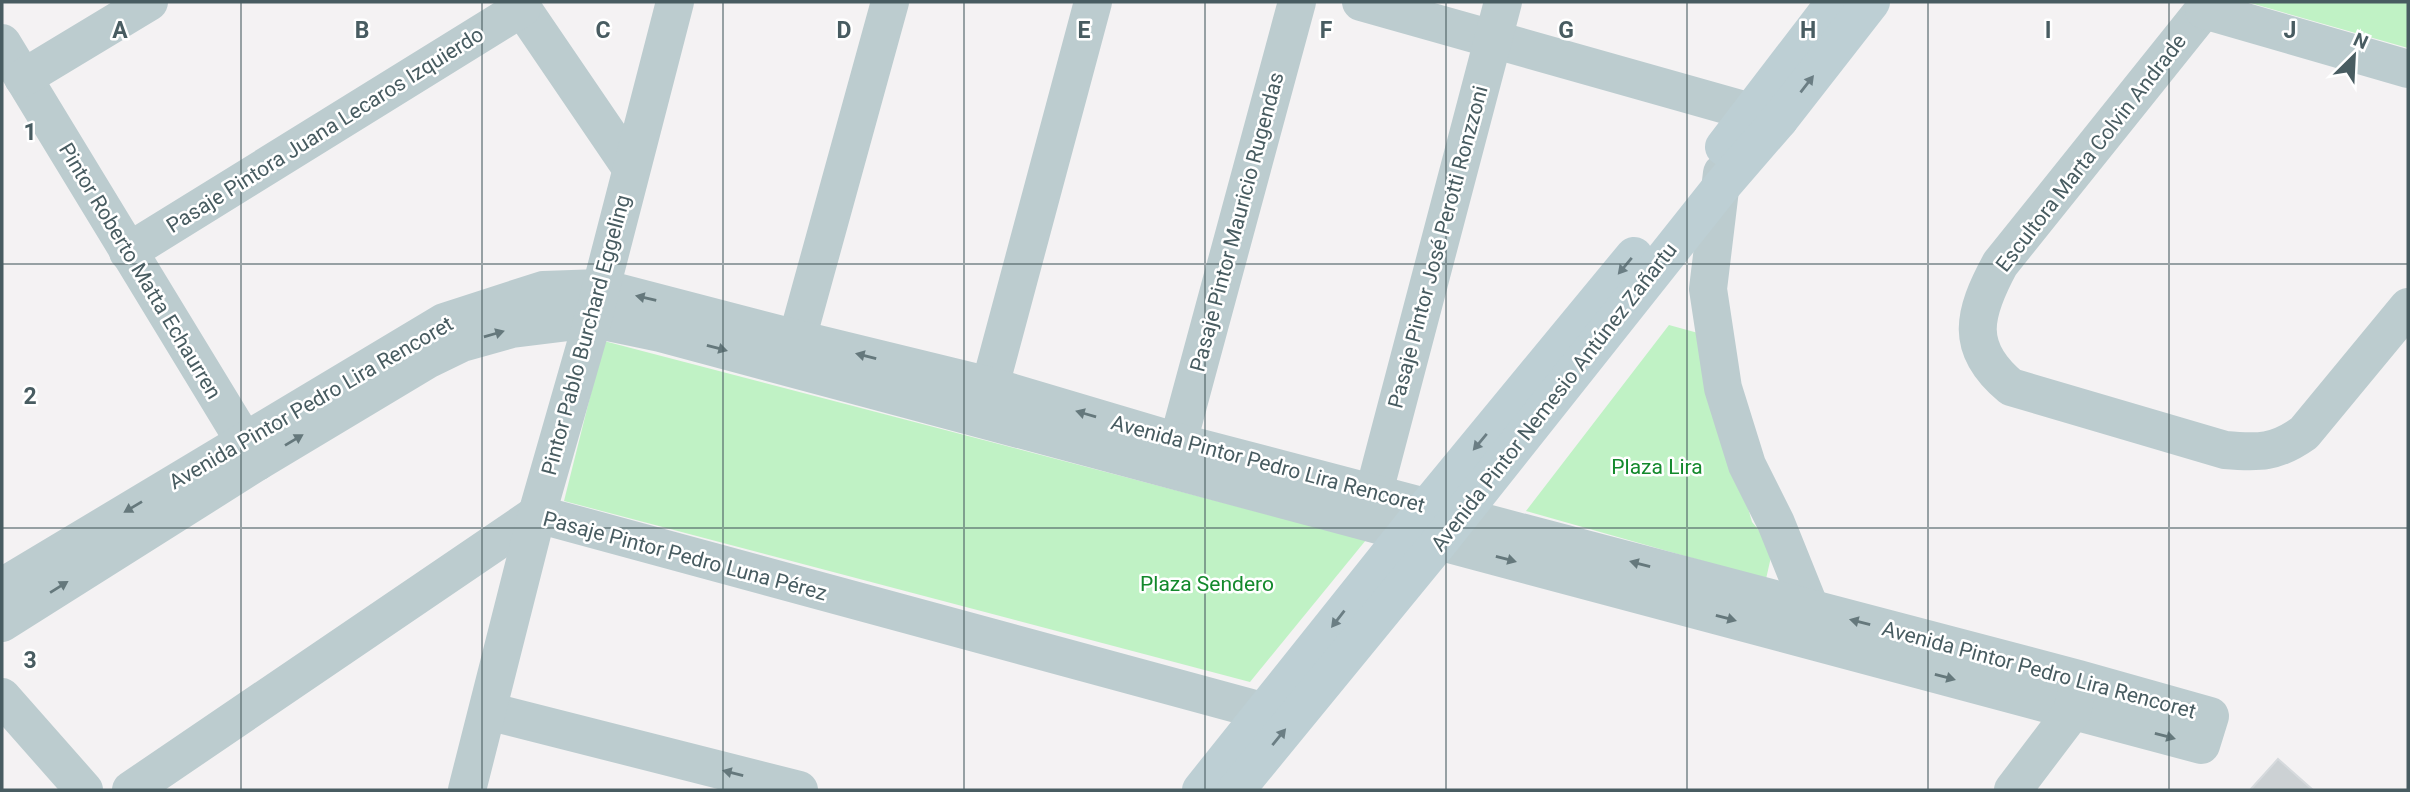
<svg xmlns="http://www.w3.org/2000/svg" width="2410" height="792" font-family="Roboto,sans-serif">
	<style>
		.green { fill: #c0f2c5 }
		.building { fill: #ccd1d4; stroke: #d6dadd; stroke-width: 2 }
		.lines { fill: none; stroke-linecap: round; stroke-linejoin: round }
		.street { stroke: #bccccf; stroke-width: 38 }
		.secondary { stroke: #bdcfd4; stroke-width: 38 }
		.oneway { fill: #6b7e84 }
		.oneway2 { fill: #65787c }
		.grid { fill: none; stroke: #485c61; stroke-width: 2; stroke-opacity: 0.55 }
		.labels { text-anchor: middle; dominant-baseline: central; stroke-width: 5; stroke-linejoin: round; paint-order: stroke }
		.street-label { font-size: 21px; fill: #485c61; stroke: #fff }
		.park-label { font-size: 21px; fill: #13892c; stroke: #fff }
		.grid-label { font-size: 23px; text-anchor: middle; font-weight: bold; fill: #485c61; stroke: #fff; stroke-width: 5; stroke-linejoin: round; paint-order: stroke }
	</style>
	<rect width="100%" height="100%" fill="#f4f2f3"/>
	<!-- green -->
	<g class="green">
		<polygon points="2247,2 2408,2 2408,48"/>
		<polygon points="1669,325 1698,333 1752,522 1773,548 1766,579 1526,511"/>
		<polygon points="604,341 1366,540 1250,682 564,501"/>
	</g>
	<!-- building -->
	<polygon class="building" points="2278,759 2313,790 2250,790"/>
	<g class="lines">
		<!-- street -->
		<g class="street">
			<polyline points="518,2 631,168"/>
			<polyline points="1361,2 1779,120"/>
			<path d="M2210,2L2000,264C1973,314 1964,348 2011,387L2225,450C2259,453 2276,453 2304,433L2408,307"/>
			<polyline points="2204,10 2408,69"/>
			<polyline points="2,43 257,462"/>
			<polyline points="23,78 149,2"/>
			<polyline points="1722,173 1708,289 1723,388 1747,465 1776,523 1811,610"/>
			<polyline points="128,252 522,8"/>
			<polyline points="797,339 890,2"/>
			<polyline points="990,386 1093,2"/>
			<polyline points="1178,442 1297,2"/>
			<polyline points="1374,492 1503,2"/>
			<polyline points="2,587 444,322 543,290 601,288 797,339 990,386 1178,442 2079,679 2210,716 2201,745 660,333 593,319 512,329 462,343 427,360 257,462 2,623"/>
			<polyline points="2,697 84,790"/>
			<polyline points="488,711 799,790"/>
			<polyline points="131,790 537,514 1266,712"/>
			<polyline points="467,790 537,514 593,319 675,2"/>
			<polyline points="2013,790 2072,712 2077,690"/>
		</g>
		<!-- secondary -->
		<g class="secondary">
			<polyline points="1724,147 1835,2"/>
			<polyline points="1201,790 1427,507 1634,256"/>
			<polyline points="1236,790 1440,541 1721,187 1779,120 1871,2"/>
		</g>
	</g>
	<!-- one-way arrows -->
	<defs><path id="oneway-solid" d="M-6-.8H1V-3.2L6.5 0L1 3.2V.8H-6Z" transform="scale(1.75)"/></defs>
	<g class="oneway">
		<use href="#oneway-solid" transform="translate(1807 84) rotate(-52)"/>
		<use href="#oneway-solid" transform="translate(1625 266) rotate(130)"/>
		<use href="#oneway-solid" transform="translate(1480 442) rotate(130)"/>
		<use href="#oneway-solid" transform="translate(1338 619) rotate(128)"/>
		<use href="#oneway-solid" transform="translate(1279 737) rotate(-51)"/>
	</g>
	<g class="oneway2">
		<use href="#oneway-solid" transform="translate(646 298) rotate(-167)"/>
		<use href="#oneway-solid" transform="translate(494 334) rotate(-16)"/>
		<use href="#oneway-solid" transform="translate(717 348) rotate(15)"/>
		<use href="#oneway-solid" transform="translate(866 356) rotate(-166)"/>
		<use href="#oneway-solid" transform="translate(1086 414) rotate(-164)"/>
		<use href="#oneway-solid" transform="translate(294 440) rotate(-31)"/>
		<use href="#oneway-solid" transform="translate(133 507) rotate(149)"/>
		<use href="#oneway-solid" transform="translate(1506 559) rotate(15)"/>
		<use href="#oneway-solid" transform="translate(1640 564) rotate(-165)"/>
		<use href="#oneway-solid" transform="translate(59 587) rotate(-32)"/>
		<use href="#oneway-solid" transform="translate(1726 618) rotate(15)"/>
		<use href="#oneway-solid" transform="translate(1860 622) rotate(-166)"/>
		<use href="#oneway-solid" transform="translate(1945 677) rotate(15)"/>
		<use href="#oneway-solid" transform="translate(2165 736) rotate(15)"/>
		<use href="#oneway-solid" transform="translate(733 773) rotate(-166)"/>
	</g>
	<!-- grid -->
	<path class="grid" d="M241,2V790M482,2V790M723,2V790M964,2V790M1205,2V790M1446,2V790M1687,2V790M1928,2V790M2169,2V790M2,264H2408M2,528H2408"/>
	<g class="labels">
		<!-- street labels -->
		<g class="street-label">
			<text transform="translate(325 130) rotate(-32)">Pasaje Pintora Juana Lecaros Izquierdo</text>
			<text transform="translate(2091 153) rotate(-52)">Escultora Marta Colvin Andrade</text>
			<text transform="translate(1237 222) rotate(-75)">Pasaje Pintor Mauricio Rugendas</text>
			<text transform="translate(1438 247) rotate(-75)">Pasaje Pintor José Perotti Ronzzoni</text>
			<text transform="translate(140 271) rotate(59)">Pintor Roberto Matta Echaurren</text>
			<text transform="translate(586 335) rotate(-75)">Pintor Pablo Burchard Eggeling</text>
			<text transform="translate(1554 397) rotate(-52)">Avenida Pintor Nemesio Antúnez Zañartu</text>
			<text transform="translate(311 403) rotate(-30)">Avenida Pintor Pedro Lira Rencoret</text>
			<text transform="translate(1268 464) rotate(15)">Avenida Pintor Pedro Lira Rencoret</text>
			<text transform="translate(685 556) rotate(15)">Pasaje Pintor Pedro Luna Pérez</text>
			<text transform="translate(2039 670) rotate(15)">Avenida Pintor Pedro Lira Rencoret</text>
		</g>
		<!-- park labels -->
		<g class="park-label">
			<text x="1657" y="467">Plaza Lira</text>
			<text x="1207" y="584">Plaza Sendero</text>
		</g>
	</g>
	<g class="grid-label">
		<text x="120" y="38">A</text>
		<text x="362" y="38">B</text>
		<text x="603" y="38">C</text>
		<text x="844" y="38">D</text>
		<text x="1084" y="38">E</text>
		<text x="1326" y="38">F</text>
		<text x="1566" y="38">G</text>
		<text x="1808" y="38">H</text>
		<text x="2048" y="38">I</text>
		<text x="2290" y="38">J</text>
		<text x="30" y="140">1</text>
		<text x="30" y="404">2</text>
		<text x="30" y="668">3</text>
	</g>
	<!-- border -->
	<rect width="2410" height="792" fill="none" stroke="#485c61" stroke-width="7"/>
	<!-- north arrow -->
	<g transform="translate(2354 56) rotate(24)" stroke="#ffffff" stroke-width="5" paint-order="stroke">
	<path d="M0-5L12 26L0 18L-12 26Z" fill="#485c61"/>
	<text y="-10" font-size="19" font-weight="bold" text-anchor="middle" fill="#485c61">N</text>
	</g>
</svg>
